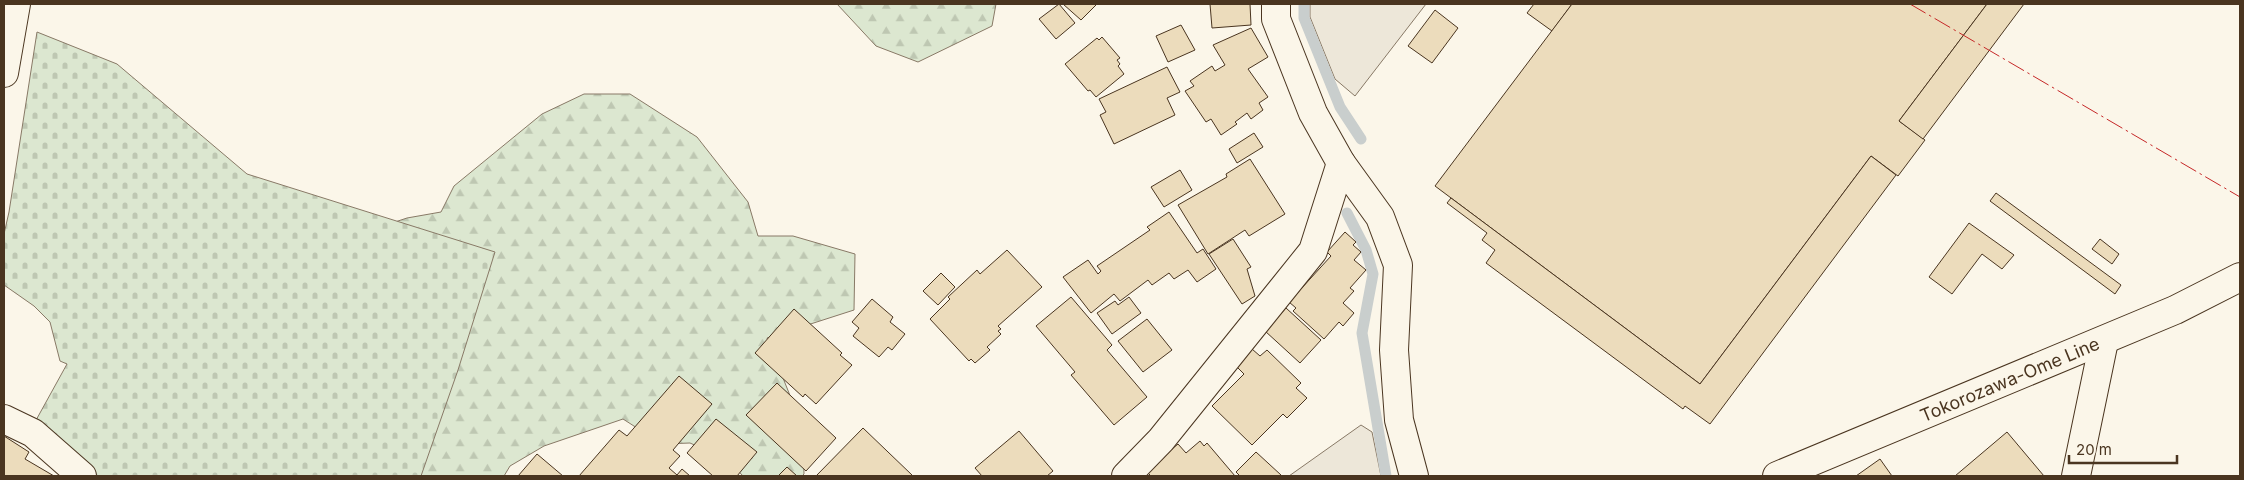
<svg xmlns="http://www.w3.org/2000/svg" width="2244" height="480" font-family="Inter,sans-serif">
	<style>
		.forest { fill: url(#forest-firs); stroke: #887966 }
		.cemetery { fill: url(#cemetery-stones); stroke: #887966 }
		.parking { fill: #ede7d9; stroke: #887966 }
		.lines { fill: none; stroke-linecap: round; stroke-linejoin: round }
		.stream { stroke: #c9cecd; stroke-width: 11 }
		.building { fill: #ecdcbc; stroke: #4a3520 }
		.minor-casing { stroke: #4a3520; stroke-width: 30 }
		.secondary-casing { stroke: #4a3520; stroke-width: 30 }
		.minor { stroke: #fbf6e9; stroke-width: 28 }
		.secondary { stroke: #fbf6e9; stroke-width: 28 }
		.power { stroke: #c62828; stroke-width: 1; stroke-dasharray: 18 4 2.5 4; stroke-linecap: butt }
		.labels { text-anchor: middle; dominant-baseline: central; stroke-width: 4; stroke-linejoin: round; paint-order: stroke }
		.street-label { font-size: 18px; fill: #4a3520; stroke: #fbf6e9 }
	</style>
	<defs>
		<pattern id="forest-firs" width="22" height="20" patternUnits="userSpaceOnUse" patternTransform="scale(1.25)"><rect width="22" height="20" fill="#dce7d0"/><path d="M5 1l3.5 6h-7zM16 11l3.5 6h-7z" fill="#bec7b2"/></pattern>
		<pattern id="cemetery-stones" width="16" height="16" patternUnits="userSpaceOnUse" patternTransform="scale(1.25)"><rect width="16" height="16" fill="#dce7d0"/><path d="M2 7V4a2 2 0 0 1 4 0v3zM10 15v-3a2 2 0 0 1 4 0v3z" fill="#bec7b2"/></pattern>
	</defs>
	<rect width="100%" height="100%" fill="#fbf6e9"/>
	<!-- forest -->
	<g class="forest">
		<polygon points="837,4 996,4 992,26 918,62 876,46"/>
		<polygon points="584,94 630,94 697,137 748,202 758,236 793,236 855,254 854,310 767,338 803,428 804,474 802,476 743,476 728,460 690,443 662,444 623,419 544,446 510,466 504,476 273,476 383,226 407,218 441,212 454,186 542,114"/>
	</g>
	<!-- cemetery -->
	<polygon class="cemetery" points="37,32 117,64 247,174 495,252 458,370 421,476 96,476 35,422 67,364 60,361 50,322 34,306 4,285 4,234 9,212"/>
	<!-- parking -->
	<g class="parking">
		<polygon points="1310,4 1426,4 1355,96 1335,79 1310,17"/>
		<polygon points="1361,425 1372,432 1381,476 1289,476"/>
	</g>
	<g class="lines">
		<!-- stream -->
		<g class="stream">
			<polyline points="1304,4 1304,18 1340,107 1361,139"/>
			<polyline points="1347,213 1366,250 1373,274 1362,333 1386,476"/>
		</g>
	</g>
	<!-- building -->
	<g class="building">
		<polygon points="1059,4 1075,23 1056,39 1039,19"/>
		<polygon points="1063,4 1097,4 1081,20"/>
		<polygon points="1210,4 1250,4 1251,25 1212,28"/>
		<polygon points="1534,4 1572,4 1552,31 1527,13"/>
		<polygon points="1572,4 1987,4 1899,121 1925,140 1898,176 1871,156 1700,384 1435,186"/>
		<polygon points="1987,4 2024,4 1923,139 1899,121"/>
		<polygon points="1435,10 1458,28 1432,63 1408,46"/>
		<polygon points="1181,25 1195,50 1168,62 1156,36"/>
		<polygon points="1251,28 1268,57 1248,69 1268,97 1259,103 1263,110 1251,119 1247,113 1235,122 1237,124 1221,135 1211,119 1206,122 1185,91 1194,86 1190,81 1212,66 1215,71 1225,65 1213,45"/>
		<polygon points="1102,37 1120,58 1117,60 1120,64 1118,66 1124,74 1096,97 1090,90 1088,91 1065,64 1097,38 1099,40"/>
		<polygon points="1167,67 1180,92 1167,98 1175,115 1114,144 1100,115 1106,112 1099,99"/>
		<polygon points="1254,133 1263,147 1237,163 1229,149"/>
		<polygon points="1871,156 1896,175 1710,424 1685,406 1683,409 1486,263 1495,250 1482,240 1487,233 1447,203 1451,198 1700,384"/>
		<polygon points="1250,159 1285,214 1249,236 1245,230 1208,254 1178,205 1227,177 1226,174"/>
		<polygon points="1180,170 1192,190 1164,207 1151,187"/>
		<polygon points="1996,193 2121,285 2115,294 1990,201"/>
		<polygon points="1169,212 1197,253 1203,249 1216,269 1197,282 1188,270 1174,279 1169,273 1152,285 1148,280 1120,301 1114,294 1091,313 1063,277 1088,260 1098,274 1101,271 1097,266 1150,230 1147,227"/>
		<polygon points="1969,223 2014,255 2002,269 1982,254 1952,294 1929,277"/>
		<polygon points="1345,232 1356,242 1353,245 1361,252 1354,260 1366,270 1350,288 1354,291 1343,303 1354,313 1343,326 1339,322 1324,339 1293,311 1296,308 1289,302 1331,256 1327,252"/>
		<polygon points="1233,239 1251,267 1247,269 1255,296 1242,304 1209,254"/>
		<polygon points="2100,239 2119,254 2112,264 2092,249"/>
		<polygon points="1007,250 1042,287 998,326 1001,329 998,331 1001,334 987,347 990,350 975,363 971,359 969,361 930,319 950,299 948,297 977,270 980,274"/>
		<polygon points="941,273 955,287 938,305 923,291"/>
		<polygon points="1071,297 1112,345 1107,350 1147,397 1114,425 1071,375 1075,372 1036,326"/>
		<polygon points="1129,297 1141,313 1112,334 1097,313 1115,301 1118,305"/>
		<polygon points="872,299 893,317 890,322 905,334 892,350 888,347 879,357 853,336 859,328 852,322"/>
		<polygon points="1286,308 1321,340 1300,363 1265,331"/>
		<polygon points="794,309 842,353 840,355 852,365 816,404 805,394 803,397 755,353"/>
		<polygon points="1147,319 1172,350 1143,372 1118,341"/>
		<polygon points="1252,349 1260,356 1267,350 1301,383 1296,388 1307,398 1287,418 1283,414 1252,445 1212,406 1244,374 1236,366"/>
		<polygon points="679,376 712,404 673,450 680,456 669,468 677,475 682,469 690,476 579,476 619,430 627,436"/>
		<polygon points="777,383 836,438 806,471 746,415"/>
		<polygon points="716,419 757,452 737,476 713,476 687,453"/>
		<polygon points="863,428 912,475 912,476 816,476"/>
		<polygon points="1019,431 1053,471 1047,476 982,476 975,468"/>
		<polygon points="2007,432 2044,476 1955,476"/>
		<polygon points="4,436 29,452 25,459 54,476 4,476"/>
		<polygon points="1200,441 1204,446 1207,443 1235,476 1151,476 1146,471 1178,444 1186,453"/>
		<polygon points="1256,452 1281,475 1280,476 1240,476 1236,472"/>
		<polygon points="537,454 563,476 518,476"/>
		<polygon points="1880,459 1892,476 1856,476"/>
		<polygon points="787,467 797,476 778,476"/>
	</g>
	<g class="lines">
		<!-- minor casing -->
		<g class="minor-casing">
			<g id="minor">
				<polyline points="1276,4 1276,19 1313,113 1341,163 1380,217 1398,265 1394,350 1399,420 1414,476"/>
				<polyline points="4,73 16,4"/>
				<polyline points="4,419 33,433 82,476"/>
				<polyline points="1126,476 1161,440 1313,251 1341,163"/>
				<polyline points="2076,476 2104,341"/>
			</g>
		</g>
		<!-- secondary casing -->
		<g class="secondary-casing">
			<g id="secondary">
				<path id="s1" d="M1777,476L2175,310L2240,277"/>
			</g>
		</g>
		<!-- minor -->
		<use href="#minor" class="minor"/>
		<!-- secondary -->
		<use href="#secondary" class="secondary"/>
		<!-- power -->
		<polyline class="power" points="1910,4 2240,197"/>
	</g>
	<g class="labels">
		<!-- street labels -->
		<g class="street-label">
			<text stroke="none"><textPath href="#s1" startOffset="252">Tokorozawa-Ome Line</textPath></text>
		</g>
	</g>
	<!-- border -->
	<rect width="2244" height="480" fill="none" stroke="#4a3520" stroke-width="10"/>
	<!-- scale -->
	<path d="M2069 455v8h108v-8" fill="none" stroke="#4a3520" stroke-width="2.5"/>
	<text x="2076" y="455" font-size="15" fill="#4a3520" stroke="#fbf6e9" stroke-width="4" paint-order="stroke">20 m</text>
</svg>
